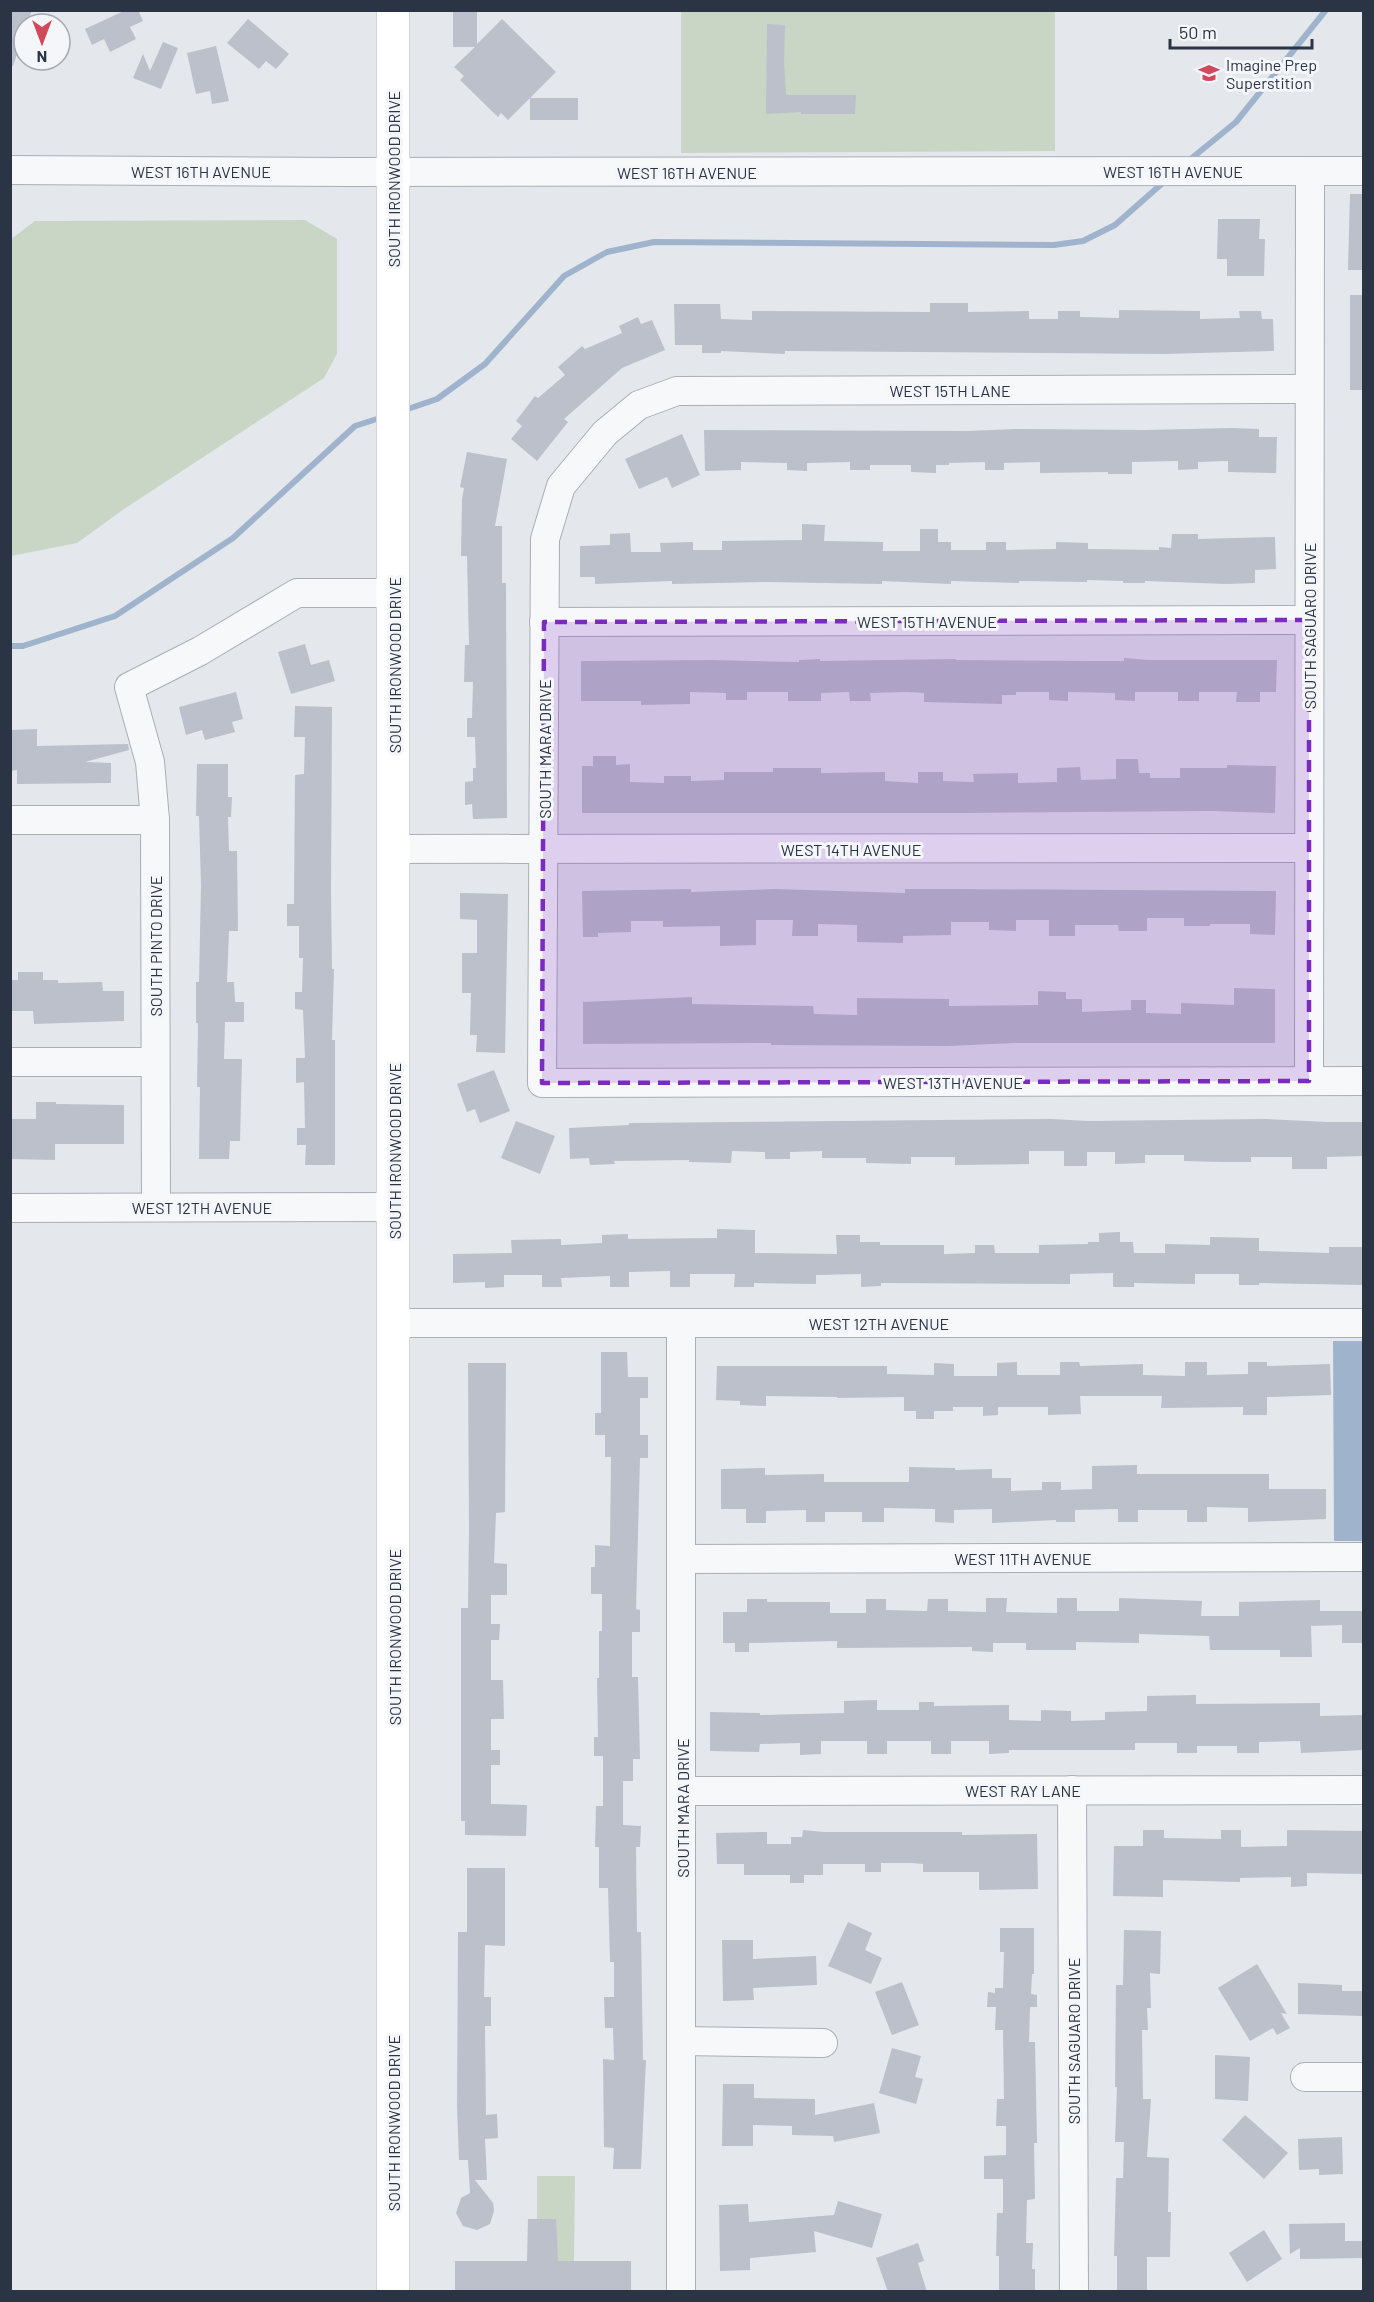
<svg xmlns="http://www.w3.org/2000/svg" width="1374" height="2302" font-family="Barlow,sans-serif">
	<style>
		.green { fill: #c9d6c5 }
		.water { fill: #9fb4cc }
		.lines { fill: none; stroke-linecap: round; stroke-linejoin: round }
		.stream { stroke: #9fb4cc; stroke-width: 6 }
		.building { fill: #bbc0ca }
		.minor-casing { stroke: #a9aeb7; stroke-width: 30 }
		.major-casing { stroke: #a3abb8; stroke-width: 34 }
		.minor { stroke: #f7f8fa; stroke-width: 28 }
		.major { stroke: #fff; stroke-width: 33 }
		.marked { fill: #7b2cbf; fill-opacity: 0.2; stroke: #7b2cbf; stroke-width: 4.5; stroke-dasharray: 12 8; stroke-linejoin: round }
		.labels { text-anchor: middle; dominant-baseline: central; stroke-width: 6; stroke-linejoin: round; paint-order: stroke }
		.poi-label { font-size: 16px; fill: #2b3445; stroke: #f4f6f9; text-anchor: start }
		.street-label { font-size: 16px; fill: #2b3445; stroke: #f4f6f9 }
	</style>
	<rect width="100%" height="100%" fill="#e4e7ec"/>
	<!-- green -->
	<g class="green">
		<polygon points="681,11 1055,11 1055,151 681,153"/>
		<polygon points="305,220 337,239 337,354 324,378 124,509 77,543 11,556 11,239 35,221"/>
		<polygon points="537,2176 575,2176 574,2261 537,2261"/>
	</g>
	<!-- water -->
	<polygon class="water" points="1333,1341 1363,1341 1363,1541 1334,1541"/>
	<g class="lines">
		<!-- stream -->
		<g class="stream">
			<polyline points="1187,162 1236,122 1326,10"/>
			<polyline points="402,411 437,399 485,364 564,276 607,252 654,242 1054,245 1083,241 1115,225 1166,180"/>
			<polyline points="10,646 23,646 115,616 233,538 355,426 383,417"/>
		</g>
	</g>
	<!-- building -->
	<g class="building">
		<polygon points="10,10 32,10 27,24 24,24 24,34 13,66 10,65"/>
		<polygon points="126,10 138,10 143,21 130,27 136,39 110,52 104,39 92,45 85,29"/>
		<polygon points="453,10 477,10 477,44 502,19 556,72 508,120 501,113 498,117 460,80 464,76 454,67 475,47 453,47"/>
		<polygon points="248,19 289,54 276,69 266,61 259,69 227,43"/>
		<polygon points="767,24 785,25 784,60 786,95 856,95 855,114 801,114 801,112 766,114"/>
		<polygon points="163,42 178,48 161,89 133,78 143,54 150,71"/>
		<polygon points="216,46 229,101 212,104 210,91 196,94 187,53"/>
		<rect x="530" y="98" width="48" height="22"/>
		<polygon points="1350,194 1364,194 1364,270 1348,270"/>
		<polygon points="1218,219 1260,219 1259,239 1265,239 1264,276 1227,276 1227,259 1217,259"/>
		<rect x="1350" y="295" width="14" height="95"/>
		<polygon points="930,303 968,303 968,312 1029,311 1029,319 1058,319 1058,311 1080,311 1080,317 1119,318 1119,310 1200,311 1200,319 1240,318 1239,311 1261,311 1262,319 1273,319 1274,351 1163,354 785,351 785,354 721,351 721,353 702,353 702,345 675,345 674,304 720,304 721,319 752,320 752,311 930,312"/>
		<polygon points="638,317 641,324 652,320 665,350 622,368 564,419 568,422 537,461 511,439 522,426 516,421 535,396 538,398 565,375 558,367 582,346 585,349 622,333 619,326"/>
		<polygon points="1232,428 1259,429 1259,437 1277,437 1276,473 1228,472 1228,461 1198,462 1198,469 1178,470 1178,461 1132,462 1132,474 1108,474 1108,472 1040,473 1040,462 1004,463 1004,470 985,470 985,462 949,463 949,465 936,465 936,473 911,472 911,465 870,465 870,470 850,470 850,462 807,463 807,471 787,470 787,463 741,462 741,470 705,471 704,430 967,431 1016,429 1147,430"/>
		<polygon points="682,434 700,475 672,488 667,477 639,489 625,459"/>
		<polygon points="467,452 507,459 495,526 502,526 502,583 506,583 507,818 473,819 472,804 465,805 465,782 473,781 473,768 476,768 475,737 467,737 467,718 472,718 473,682 464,682 465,645 469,645 467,556 461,556 462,499 464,488 460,487"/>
		<polygon points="802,524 825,525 824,541 883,542 883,551 920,551 920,529 938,529 938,542 951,542 951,550 986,550 986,542 1006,542 1006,550 1056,549 1056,542 1088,543 1088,549 1159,550 1159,547 1171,548 1172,534 1198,534 1198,539 1275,537 1276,569 1255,570 1255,583 1227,584 1145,581 1145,583 1123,583 1123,581 1087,580 1087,582 1019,581 1019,583 951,581 951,584 882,581 882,584 767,582 672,584 672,581 595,584 595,577 580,577 580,546 610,545 610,534 630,533 631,552 661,552 660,543 693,542 693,550 722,550 722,541 802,540"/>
		<polygon points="305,644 311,665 329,660 335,681 291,694 278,652"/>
		<polygon points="1124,658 1148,660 1277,660 1276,692 1260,692 1260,702 1236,702 1237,692 1199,692 1199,701 1178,701 1178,692 1135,692 1135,701 1115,700 1115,693 1068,692 1068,701 1049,700 1049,692 1016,692 1016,695 1002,695 1002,704 924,702 924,693 907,692 870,693 871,701 850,701 849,692 821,693 821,701 788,701 788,692 747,692 747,700 726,700 726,693 690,692 690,704 641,705 641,701 581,701 581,661 711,660 799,662 799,660 820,659 820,661 956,659 956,660 1098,661 1124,661"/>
		<polygon points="236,692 243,719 232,722 235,732 205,740 202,730 186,735 179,707"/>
		<polygon points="295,706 332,707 331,892 332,969 334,969 332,1040 335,1040 335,1165 305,1165 306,1145 297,1145 297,1128 305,1128 304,1082 296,1083 296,1058 305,1058 303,1010 295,1009 295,992 302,992 303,958 299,958 299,926 287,926 287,904 294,904 295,775 304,774 305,737 294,737"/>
		<polygon points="37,729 37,746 128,744 129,750 85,762 111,763 111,783 17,784 17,770 10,771 10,730"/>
		<polygon points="593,756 616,756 616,765 630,764 630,782 664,783 664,776 691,776 691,781 724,780 724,772 773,772 773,768 821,768 821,773 885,772 885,781 918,783 918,772 943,772 943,781 974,782 973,774 1018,773 1018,783 1057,782 1057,768 1080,767 1081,780 1116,779 1116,759 1138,759 1139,773 1150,773 1150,778 1180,778 1180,768 1227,768 1227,765 1276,766 1275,813 1212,811 964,813 582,813 582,766 593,766"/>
		<polygon points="197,764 228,764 228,797 232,797 231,817 228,817 229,851 237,851 238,931 229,931 227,982 234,982 235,1002 244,1002 244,1022 225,1022 224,1059 242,1059 240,1141 230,1141 229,1159 199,1159 200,1087 197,1087 198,1023 196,1023 196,982 199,982 201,885 199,816 196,816"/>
		<polygon points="691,889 691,892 775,889 905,893 905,889 957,889 1276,891 1275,935 1250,934 1250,924 1210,924 1210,926 1184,926 1184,918 1147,918 1147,931 1119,931 1118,925 1075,925 1075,936 1049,936 1049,920 1016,920 1016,931 989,930 989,922 951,922 951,935 903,936 903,943 857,942 857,925 818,924 818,936 792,936 793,920 756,920 756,945 720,946 720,926 663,927 663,921 631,921 631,932 598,933 598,937 583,937 582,891"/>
		<polygon points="460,893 508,894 505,1053 476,1052 477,1035 470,1035 471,993 462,993 462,953 477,953 477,920 460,919"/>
		<polygon points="18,972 43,972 43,980 58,980 58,983 102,982 103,991 124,991 124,1021 34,1024 33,1011 10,1011 10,980 18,980"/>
		<polygon points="1234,988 1275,989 1275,1043 1015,1043 948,1046 771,1045 771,1043 583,1044 583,1002 692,997 692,1004 813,1006 814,1014 857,1015 857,998 949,999 949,1006 1038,1005 1038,991 1066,992 1066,999 1082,999 1082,1012 1131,1010 1131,1000 1146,1000 1146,1013 1181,1014 1181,1003 1234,1005"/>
		<polygon points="494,1070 510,1111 480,1123 475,1109 467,1112 457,1084"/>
		<polygon points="36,1102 56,1102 56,1104 124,1105 124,1144 55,1144 55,1160 10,1159 10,1119 36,1119"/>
		<polygon points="1052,1119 1088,1121 1266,1119 1327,1122 1364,1122 1364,1156 1327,1157 1327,1169 1292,1169 1292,1157 1251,1157 1251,1162 1223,1162 1184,1161 1184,1155 1145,1155 1145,1163 1115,1164 1115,1152 1087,1152 1087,1166 1064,1166 1064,1151 1029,1151 1029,1164 955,1165 955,1157 911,1157 911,1164 866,1163 866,1158 822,1158 822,1151 790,1152 790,1159 765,1159 765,1152 732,1151 731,1163 689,1162 689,1160 614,1161 615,1164 590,1165 589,1158 570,1159 569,1128 629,1125 629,1123"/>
		<polygon points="516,1121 555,1136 540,1174 501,1158"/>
		<polygon points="717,1229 755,1230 755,1253 837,1254 836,1235 860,1235 860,1242 880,1242 880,1245 944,1245 944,1254 975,1253 975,1245 994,1245 995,1253 1039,1253 1039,1245 1088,1244 1088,1242 1099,1242 1099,1233 1120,1232 1120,1242 1133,1242 1134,1253 1165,1253 1165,1244 1210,1245 1210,1237 1259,1238 1259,1251 1329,1253 1329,1247 1364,1247 1364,1285 1259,1283 1259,1285 1239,1285 1239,1274 1195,1274 1195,1284 1134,1283 1134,1287 1113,1287 1113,1273 1070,1274 1070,1284 881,1283 881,1286 861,1287 861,1274 816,1275 816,1284 754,1283 754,1287 734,1287 735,1274 690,1274 690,1287 670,1287 670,1271 629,1272 629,1287 610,1287 610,1276 561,1278 562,1287 542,1287 542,1275 504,1275 504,1287 485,1288 485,1282 453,1283 453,1254 512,1253 511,1240 561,1239 561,1245 602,1243 602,1235 628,1234 628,1239 717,1238"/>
		<polygon points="601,1352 627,1352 628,1377 648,1377 648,1398 640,1398 640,1435 648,1435 648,1458 640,1458 636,1609 640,1610 640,1632 632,1632 632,1677 638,1677 640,1759 633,1759 633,1781 623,1781 623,1825 641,1826 640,1847 636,1847 637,1932 641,1932 643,2060 646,2060 641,2169 613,2169 614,2148 604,2147 603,2059 614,2060 613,2028 605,2028 604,1997 614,1997 614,1962 610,1962 608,1888 599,1888 599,1847 595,1847 596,1806 603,1806 603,1756 594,1756 594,1737 598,1737 597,1678 599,1678 599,1631 602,1631 602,1594 591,1594 591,1567 595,1567 595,1545 610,1546 611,1457 605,1457 605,1435 595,1435 595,1413 601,1413"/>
		<polygon points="1017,1362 1017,1375 1060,1375 1060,1362 1079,1362 1080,1366 1143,1364 1143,1375 1185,1376 1185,1362 1207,1362 1207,1375 1248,1374 1248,1362 1267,1362 1267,1366 1330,1364 1331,1395 1267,1397 1267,1415 1243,1415 1243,1407 1161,1408 1162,1396 1080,1396 1081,1414 1048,1415 1048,1407 998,1407 998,1415 983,1416 983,1407 953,1407 953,1411 934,1411 934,1419 916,1419 916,1411 904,1411 904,1397 837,1398 837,1397 766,1396 766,1406 740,1405 740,1401 716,1400 717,1366 887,1366 887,1374 934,1375 934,1363 954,1364 954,1376 997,1376 997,1363"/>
		<polygon points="468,1363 506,1363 505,1512 496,1513 494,1563 507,1564 507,1595 491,1595 491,1624 500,1624 499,1640 491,1640 491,1680 503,1680 504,1719 491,1719 491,1750 500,1750 500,1765 491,1765 491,1804 527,1805 526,1836 465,1835 465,1821 461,1821 461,1608 468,1608 469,1528"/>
		<polygon points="1137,1465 1137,1474 1269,1474 1269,1489 1326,1489 1326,1519 1248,1522 1248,1508 1207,1507 1207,1522 1187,1522 1187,1510 1138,1510 1138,1522 1118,1522 1118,1509 1075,1510 1075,1522 1056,1522 1056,1520 992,1523 992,1509 954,1510 954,1523 935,1522 935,1509 884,1508 884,1522 862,1522 862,1512 825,1512 825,1522 806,1522 806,1510 766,1511 766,1523 746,1523 746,1509 721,1509 721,1469 765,1468 765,1475 824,1474 824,1482 909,1482 909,1467 955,1468 955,1470 992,1469 992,1478 1011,1478 1011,1491 1042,1490 1042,1482 1061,1482 1061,1490 1092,1489 1092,1466"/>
		<polygon points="986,1598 1007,1598 1006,1612 1057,1613 1057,1598 1077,1598 1077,1611 1119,1611 1119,1598 1202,1601 1201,1616 1239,1616 1239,1602 1320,1600 1320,1611 1364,1611 1364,1643 1342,1643 1342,1625 1311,1626 1312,1657 1280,1657 1280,1650 1210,1650 1209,1636 1139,1634 1139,1643 1076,1642 1076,1650 1026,1650 1026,1643 993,1643 993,1652 972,1651 972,1647 837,1648 837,1641 749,1643 749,1652 735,1652 735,1643 723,1643 723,1612 747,1612 747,1599 767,1599 767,1602 830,1602 830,1613 866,1613 866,1599 886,1599 886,1610 927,1611 928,1599 948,1599 948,1611 986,1612"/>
		<polygon points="1196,1695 1196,1704 1320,1703 1320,1716 1364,1715 1364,1750 1301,1753 1300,1741 1259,1742 1259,1753 1237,1753 1237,1746 1197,1746 1197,1753 1177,1753 1177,1743 1135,1743 1135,1750 1009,1750 1009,1753 989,1754 989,1741 951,1741 951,1754 931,1754 931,1741 887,1741 887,1754 867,1754 867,1741 821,1741 821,1754 800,1755 800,1743 760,1744 759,1752 710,1751 710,1712 760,1713 760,1715 844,1713 844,1701 877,1700 877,1710 919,1710 919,1702 934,1702 934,1706 1009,1705 1009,1720 1041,1721 1041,1710 1071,1711 1071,1721 1105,1720 1105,1712 1147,1711 1147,1696"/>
		<polygon points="803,1830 824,1832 962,1832 962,1835 1037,1834 1038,1889 979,1890 979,1872 923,1872 923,1864 912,1863 881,1863 881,1872 865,1872 865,1864 823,1864 823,1875 804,1875 804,1883 790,1883 790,1875 744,1875 744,1864 717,1864 716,1833 767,1832 767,1844 791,1844 791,1837 802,1837"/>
		<polygon points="1143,1830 1164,1830 1164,1838 1221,1839 1221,1830 1241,1830 1241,1847 1287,1846 1287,1830 1364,1831 1364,1874 1307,1873 1307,1886 1291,1887 1291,1877 1240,1878 1240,1882 1163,1880 1163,1897 1113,1896 1114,1846 1143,1846"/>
		<polygon points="467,1868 505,1868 505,1946 485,1945 484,1997 491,1997 491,2026 485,2026 486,2115 497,2114 498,2138 485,2139 487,2180 475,2180 493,2203 494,2211 490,2224 477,2230 463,2226 456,2213 461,2198 470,2193 468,2160 459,2160 457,2106 458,1932 467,1932"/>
		<polygon points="848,1922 872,1933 865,1950 882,1958 871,1984 828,1966"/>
		<polygon points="1000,1928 1034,1928 1034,1974 1032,1974 1031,1994 1037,1995 1037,2007 1030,2007 1029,2042 1035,2042 1037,2143 1034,2143 1035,2199 1027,2200 1026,2243 1033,2243 1032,2269 1035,2269 1035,2292 999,2292 999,2256 996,2256 997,2213 1003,2213 1003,2179 984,2179 984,2156 1006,2155 1006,2126 996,2126 997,2099 1004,2099 1003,2030 995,2030 996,2007 987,2007 988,1992 995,1993 995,1988 1003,1988 1004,1952 1000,1952"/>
		<polygon points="1124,1930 1161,1931 1160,1974 1150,1973 1151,2008 1147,2008 1148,2030 1142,2030 1143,2099 1151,2099 1147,2157 1169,2158 1168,2212 1171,2212 1170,2257 1147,2257 1147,2292 1117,2292 1117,2256 1114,2256 1116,2178 1123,2178 1124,2142 1115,2142 1117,2087 1115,2087 1116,1985 1123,1985"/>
		<polygon points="722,1940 753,1940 753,1959 816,1956 817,1985 753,1988 754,2000 723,2001"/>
		<polygon points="1257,1964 1287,2014 1281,2013 1290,2028 1277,2035 1273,2028 1250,2041 1218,1988"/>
		<polygon points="902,1982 919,2025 892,2035 875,1992"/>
		<polygon points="1298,1983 1342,1985 1342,1991 1364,1991 1364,2016 1298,2014"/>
		<polygon points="892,2048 921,2056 915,2077 923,2079 916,2104 879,2093"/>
		<polygon points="1215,2055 1250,2057 1248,2101 1215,2099"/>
		<polygon points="723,2084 754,2084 754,2098 815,2099 815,2115 874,2103 880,2133 834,2142 833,2136 792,2135 792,2126 753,2125 753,2146 722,2146"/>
		<polygon points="1245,2115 1288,2153 1264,2179 1222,2140"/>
		<polygon points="1342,2137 1343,2174 1319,2175 1319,2169 1299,2170 1298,2139"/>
		<polygon points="838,2201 882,2214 872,2248 814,2231 816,2252 750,2258 750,2270 720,2271 719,2205 748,2204 749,2222 834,2215"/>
		<polygon points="528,2219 556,2219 558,2261 631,2261 631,2292 455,2292 455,2261 527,2261"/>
		<polygon points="1345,2223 1345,2241 1364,2241 1364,2258 1300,2259 1300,2248 1290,2254 1289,2224"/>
		<polygon points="1264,2230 1282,2259 1247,2282 1229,2253"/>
		<polygon points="918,2243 924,2261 918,2263 927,2292 888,2292 876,2258"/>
	</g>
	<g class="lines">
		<!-- minor casing -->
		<g class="minor-casing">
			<g id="minor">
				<polyline points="10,170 347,172 1364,171"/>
				<polyline points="1309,389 677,391 639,405 605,433 561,486 545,539 542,1083 1364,1081"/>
				<polyline points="544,622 1309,620"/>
				<polyline points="10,820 155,820"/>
				<polyline points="394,849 1309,848"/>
				<polyline points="10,1062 155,1062"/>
				<polyline points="1309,1081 1310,171"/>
				<polyline points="156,1207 155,820 150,762 129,687 200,651 297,593 394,593"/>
				<polyline points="10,1208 394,1207"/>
				<polyline points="394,1323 1364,1323"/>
				<polyline points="682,1559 1364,1557"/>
				<polyline points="1072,1790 1074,2292"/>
				<polyline points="682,1791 1364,1790"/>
				<polyline points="681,2041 823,2043"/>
				<polyline points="1305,2077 1364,2077"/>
				<polyline points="681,2292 681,1324"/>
			</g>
		</g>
		<!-- major casing -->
		<g class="major-casing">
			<polyline id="major" points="393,10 393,2292"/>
		</g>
		<!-- minor -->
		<use href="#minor" class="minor"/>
		<!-- major -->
		<use href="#major" class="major"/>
	</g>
	<!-- marked area -->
	<path class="marked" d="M1309,620V1081L542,1083L544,622Z"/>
	<!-- icons -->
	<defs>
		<g id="school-bare" transform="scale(1.62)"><path d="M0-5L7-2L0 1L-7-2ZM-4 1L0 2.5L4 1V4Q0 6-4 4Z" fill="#d1495b" stroke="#f4f6f9" stroke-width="2.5" paint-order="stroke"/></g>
	</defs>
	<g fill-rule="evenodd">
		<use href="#school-bare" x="1209" y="73"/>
	</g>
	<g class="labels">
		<!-- poi labels -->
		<g class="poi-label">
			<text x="1226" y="64">Imagine Prep<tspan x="1226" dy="18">Superstition</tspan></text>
		</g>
		<!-- street labels -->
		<g class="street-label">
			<text x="201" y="171">WEST 16TH AVENUE</text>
			<text x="1173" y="171">WEST 16TH AVENUE</text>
			<text x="687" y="172">WEST 16TH AVENUE</text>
			<text transform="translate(393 179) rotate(-90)">SOUTH IRONWOOD DRIVE</text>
			<text x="950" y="390">WEST 15TH LANE</text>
			<text x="927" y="621">WEST 15TH AVENUE</text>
			<text transform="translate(1309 626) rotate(-90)">SOUTH SAGUARO DRIVE</text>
			<text transform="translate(394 665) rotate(-90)">SOUTH IRONWOOD DRIVE</text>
			<text transform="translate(544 749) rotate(-90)">SOUTH MARA DRIVE</text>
			<text x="851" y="849">WEST 14TH AVENUE</text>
			<text transform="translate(155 946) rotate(-90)">SOUTH PINTO DRIVE</text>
			<text x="953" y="1082">WEST 13TH AVENUE</text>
			<text transform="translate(394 1151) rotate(-90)">SOUTH IRONWOOD DRIVE</text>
			<text x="202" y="1207">WEST 12TH AVENUE</text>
			<text x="879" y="1323">WEST 12TH AVENUE</text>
			<text x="1023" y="1558">WEST 11TH AVENUE</text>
			<text transform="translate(394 1637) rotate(-90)">SOUTH IRONWOOD DRIVE</text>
			<text x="1023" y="1790">WEST RAY LANE</text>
			<text transform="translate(682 1808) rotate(-90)">SOUTH MARA DRIVE</text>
			<text transform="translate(1073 2041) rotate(-90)">SOUTH SAGUARO DRIVE</text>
			<text transform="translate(393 2123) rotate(-90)">SOUTH IRONWOOD DRIVE</text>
		</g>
	</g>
	<!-- border -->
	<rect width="1374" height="2302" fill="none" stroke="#2b3445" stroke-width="24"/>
	<!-- north arrow -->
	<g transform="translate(42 42) rotate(180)"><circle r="28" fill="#f4f6f9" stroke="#a4a8b1" stroke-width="1.5"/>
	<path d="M0-4.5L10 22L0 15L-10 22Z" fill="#d1495b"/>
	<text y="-9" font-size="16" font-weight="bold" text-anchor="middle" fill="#2b3445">N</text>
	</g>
	<!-- scale -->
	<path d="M1170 39v9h142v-9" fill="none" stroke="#2b3445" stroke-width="3"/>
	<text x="1179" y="39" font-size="18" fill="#2b3445" stroke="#f4f6f9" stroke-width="4.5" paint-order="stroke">50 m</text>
</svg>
